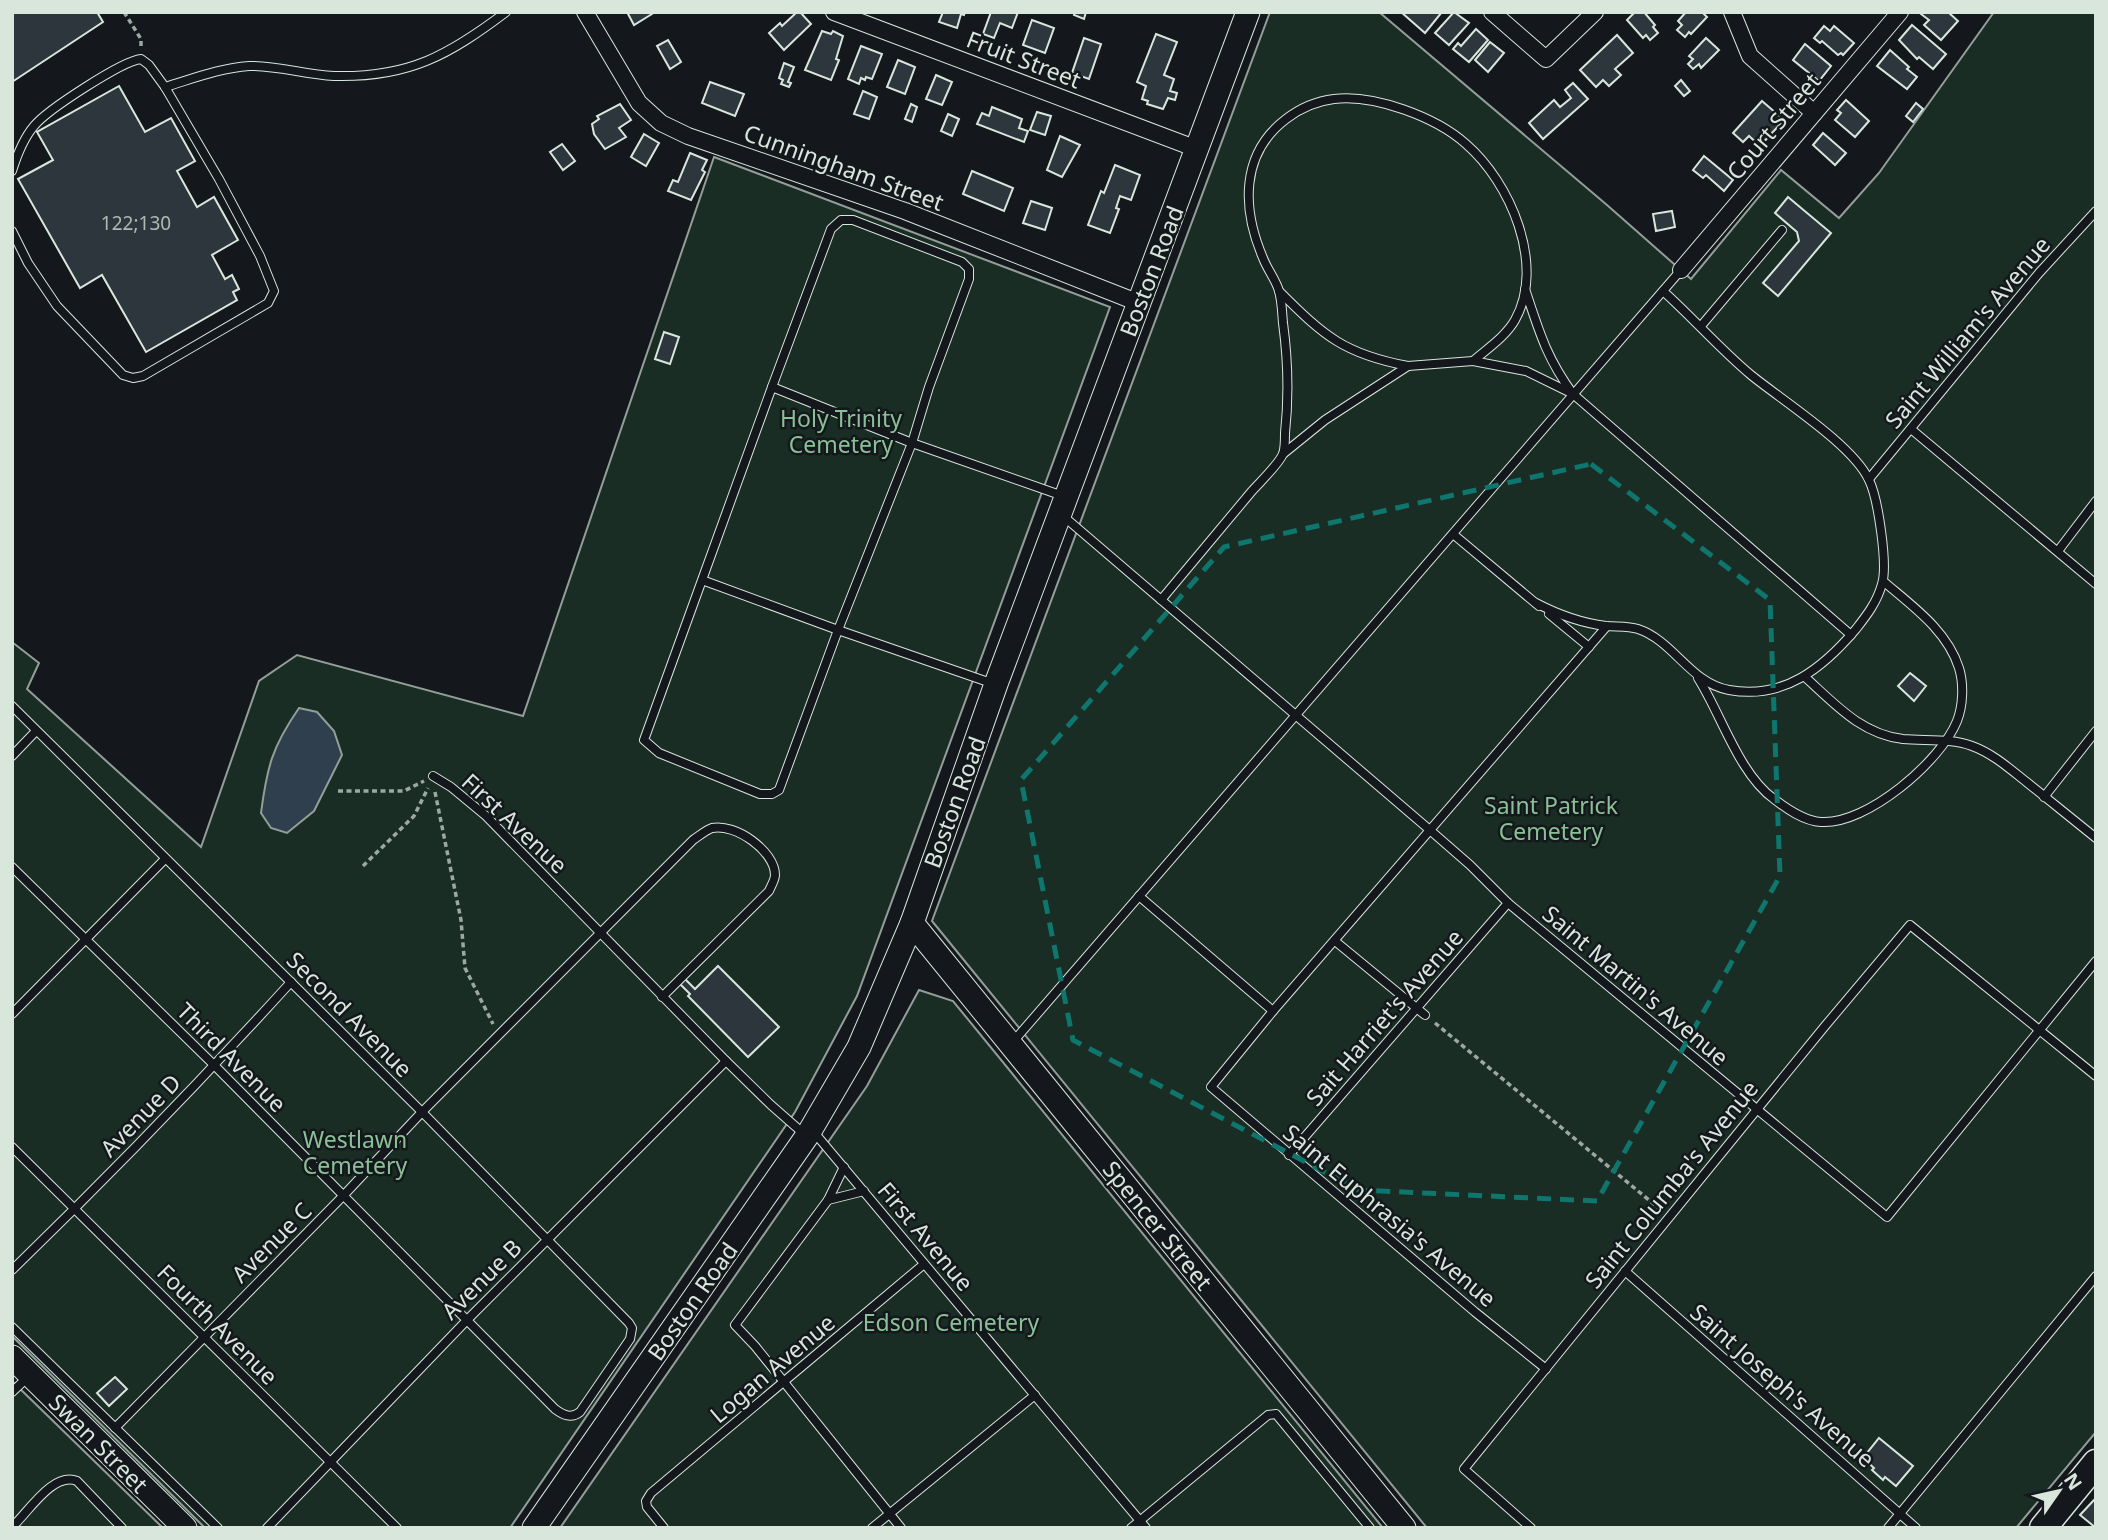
<svg xmlns="http://www.w3.org/2000/svg" width="2108" height="1540" font-family="'Noto Sans',sans-serif">
	<style>
		.green { fill: #1a2d24; stroke: #939e99; stroke-width: 2 }
		.water { fill: #2f3f4d; stroke: #939e99; stroke-width: 2 }
		.building { fill: #2c363c; stroke: #d8e6dc; stroke-width: 2 }
		.lines { fill: none; stroke-linecap: round; stroke-linejoin: round }
		.lane-casing { stroke: #d8e6dc; stroke-width: 10 }
		.street-casing { stroke: #d8e6dc; stroke-width: 18 }
		.secondary-casing { stroke: #d8e6dc; stroke-width: 25 }
		.primary-casing { stroke: #d8e6dc; stroke-width: 29 }
		.path { stroke: #9da8a2; stroke-width: 3.5; stroke-dasharray: 5 3.5; stroke-linecap: butt }
		.lane { stroke: #14181c; stroke-width: 8 }
		.street { stroke: #14181c; stroke-width: 16 }
		.secondary { stroke: #14181c; stroke-width: 23 }
		.primary { stroke: #14181c; stroke-width: 26 }
		.marked { fill: none; stroke: #0f766e; stroke-width: 5; stroke-dasharray: 14 9; stroke-linejoin: round }
		.labels { text-anchor: middle; dominant-baseline: central; stroke-width: 5; stroke-linejoin: round; paint-order: stroke }
		.number-label { font-size: 19px; fill: #adbab4 }
		.street-label { font-size: 23px; fill: #d8e6dc; stroke: #14181c }
		.park-label { font-size: 23px; fill: #8ac095; stroke: #14181c }
	</style>
	<rect width="100%" height="100%" fill="#14181c"/>
	<!-- green -->
	<g class="green">
		<polygon points="1270,12 1379,12 1607,205 1691,279 1781,170 1839,218 1879,173 1994,12 2096,12 2096,1432 2016,1528 1427,1528 932,921"/>
		<polygon points="714,157 1110,307 857,996 795,1112 510,1528 205,1528 12,1336 12,642 39,663 27,689 201,847 259,681 297,655 523,716"/>
		<polygon points="919,990 953,1001 1383,1528 560,1528 867,1086"/>
		<polygon points="12,1381 163,1528 12,1528"/>
	</g>
	<!-- water -->
	<path class="water" d="M299,708L317,712L334,731L342,755L314,811L287,833L271,828L261,813C267,767 272,747 299,708Z"/>
	<!-- building -->
	<g class="building">
		<polygon points="12,12 97,12 103,22 12,82"/>
		<polygon points="627,12 651,12 652,14 634,25"/>
		<polygon points="797,12 800,12 811,24 784,50 769,33 780,23 782,26"/>
		<polygon points="943,12 965,12 964,15 961,14 957,28 939,22"/>
		<polygon points="991,12 1018,12 1012,28 1000,23 994,38 983,34"/>
		<polygon points="1075,12 1086,12 1084,19 1074,15"/>
		<polygon points="1401,12 1442,12 1425,33"/>
		<polygon points="1454,12 1469,23 1449,45 1435,33"/>
		<polygon points="1635,12 1644,12 1655,25 1653,27 1658,33 1650,40 1646,35 1643,38 1627,20"/>
		<polygon points="1686,12 1702,12 1707,17 1691,34 1689,32 1685,37 1677,30 1682,25 1678,21"/>
		<polygon points="1922,12 1948,12 1958,21 1941,40 1924,25 1929,20 1921,14"/>
		<polygon points="1032,20 1054,28 1045,53 1023,45"/>
		<polygon points="1912,25 1946,54 1933,69 1919,57 1917,59 1899,40"/>
		<polygon points="1824,26 1830,31 1834,26 1854,43 1843,55 1841,53 1838,55 1822,41 1820,43 1814,38"/>
		<polygon points="1476,29 1488,40 1469,62 1453,49 1458,43 1461,46"/>
		<polygon points="822,31 831,34 833,31 843,36 836,59 839,60 831,80 805,70"/>
		<polygon points="1156,34 1177,42 1164,75 1174,79 1170,91 1177,93 1175,100 1168,98 1163,109 1147,104 1148,101 1142,99 1146,86 1137,82"/>
		<polygon points="1617,35 1633,53 1615,69 1621,75 1609,86 1603,80 1596,87 1580,70"/>
		<polygon points="1084,38 1101,44 1089,79 1072,73"/>
		<polygon points="1706,38 1719,50 1701,68 1699,64 1693,69 1688,64 1693,59 1689,56"/>
		<polygon points="668,40 681,62 670,69 657,46"/>
		<polygon points="1490,42 1504,53 1488,72 1475,60"/>
		<polygon points="1805,44 1831,66 1819,81 1793,60"/>
		<polygon points="861,46 882,54 872,79 866,77 865,80 861,78 859,84 848,79"/>
		<polygon points="1890,50 1909,67 1907,69 1917,77 1907,89 1877,66"/>
		<polygon points="898,60 915,67 905,94 887,87"/>
		<polygon points="784,63 794,67 788,82 791,83 789,87 781,84 783,80 779,78"/>
		<polygon points="936,75 952,82 942,105 926,99"/>
		<polygon points="1681,80 1690,91 1684,96 1675,86"/>
		<polygon points="710,82 744,94 735,116 702,103"/>
		<polygon points="1573,83 1588,99 1543,139 1529,123 1554,100 1560,107 1571,98 1565,90"/>
		<polygon points="119,86 145,132 171,118 195,161 177,171 197,207 214,197 238,240 212,255 225,279 232,275 239,289 233,292 237,300 146,352 102,275 80,288 18,179 53,160 37,132"/>
		<polygon points="863,91 877,97 869,119 854,114"/>
		<polygon points="1846,100 1869,121 1855,137 1835,120 1841,113 1837,110"/>
		<polygon points="1762,101 1784,120 1760,146 1749,136 1743,142 1733,133"/>
		<polygon points="1916,103 1923,109 1913,122 1906,116"/>
		<polygon points="620,104 631,120 619,128 626,137 605,149 594,134 592,124 599,119 597,116"/>
		<polygon points="911,104 917,107 912,122 905,119"/>
		<polygon points="992,107 1022,119 1019,128 1028,131 1024,142 977,124 982,113 989,116"/>
		<polygon points="1037,112 1051,116 1045,135 1030,130"/>
		<polygon points="948,114 959,119 952,136 941,131"/>
		<polygon points="1823,133 1846,153 1835,165 1813,145"/>
		<polygon points="644,134 659,143 646,166 631,157"/>
		<polygon points="1060,136 1080,145 1062,177 1047,170"/>
		<polygon points="562,144 575,161 563,170 550,152"/>
		<polygon points="690,153 707,160 702,170 705,172 691,200 668,191 673,180 678,182"/>
		<polygon points="1704,156 1733,180 1724,191 1706,175 1703,178 1693,170"/>
		<polygon points="1115,165 1140,175 1131,200 1120,196 1116,208 1119,209 1110,233 1088,225 1101,191 1104,193"/>
		<polygon points="972,171 1013,188 1004,211 963,194"/>
		<polygon points="1788,197 1831,233 1778,296 1763,283 1799,241 1797,232 1775,213"/>
		<polygon points="1031,201 1052,208 1045,230 1023,223"/>
		<polygon points="1672,211 1675,227 1656,231 1653,214"/>
		<polygon points="664,332 679,337 670,364 655,359"/>
		<polygon points="1910,673 1926,686 1914,701 1898,686"/>
		<polygon points="718,966 779,1027 748,1057 688,996 690,994 680,984 685,979 695,989"/>
		<polygon points="115,1377 127,1389 109,1406 97,1393"/>
		<polygon points="1879,1438 1913,1466 1896,1486 1885,1477 1883,1480 1872,1470 1874,1468 1863,1458"/>
		<polygon points="2094,1500 2096,1501 2096,1528 2080,1515"/>
	</g>
	<g class="lines">
		<!-- lane casing -->
		<g class="lane-casing">
			<g id="lane">
				<path d="M165,87C192,79 220,68 249,66C277,65 305,75 334,76C409,78 449,55 506,12"/>
				<path d="M12,171C17,155 23,139 34,126C47,110 122,61 141,59L149,65L165,87L219,179L260,256L274,291L268,303L143,376L133,378L123,375L57,306L28,263L12,231"/>
				<path d="M1525,289C1539,331 1546,357 1573,394"/>
				<path d="M1279,291C1324,336 1344,354 1408,366L1325,420L1283,454"/>
				<polyline points="1701,326 1782,230"/>
				<polyline points="1408,366 1473,361"/>
				<polyline points="772,387 831,229 841,220 853,220 962,262 969,269 969,279 929,387 912,443 1063,496"/>
				<polyline points="1911,429 2096,584"/>
				<polyline points="1869,479 2039,273 2096,211"/>
				<polyline points="1062,515 1431,831 1470,865 1508,903 1887,1217 2096,961"/>
				<polyline points="1453,534 1539,606"/>
				<polyline points="2058,551 2096,501"/>
				<polyline points="702,580 772,387 912,443 838,630 779,790 772,794 760,794 659,753 644,740 702,580 838,630 994,684"/>
				<path d="M1161,600C1191,564 1222,527 1252,491C1261,481 1278,465 1283,454C1285,449 1285,439 1285,433C1289,396 1288,360 1283,323C1282,313 1282,301 1279,291C1276,280 1267,269 1263,258C1242,209 1240,154 1286,119C1299,109 1317,101 1334,99C1374,94 1436,117 1466,144C1510,182 1546,265 1515,320C1506,336 1487,349 1473,361L1526,371L1573,394L1851,635"/>
				<path d="M1536,603C1559,615 1581,623 1606,626C1617,627 1628,626 1638,629C1674,641 1690,683 1729,690C1784,700 1823,668 1856,629C1867,615 1877,602 1882,584C1888,565 1878,498 1869,480C1853,445 1783,401 1751,375C1720,349 1693,318 1663,291"/>
				<polyline points="1549,614 1589,647"/>
				<path d="M1805,677C1835,704 1861,734 1903,739C1925,741 1951,738 1972,746C1994,754 2011,770 2029,784C2051,802 2074,820 2096,838"/>
				<path d="M1698,678C1721,714 1739,774 1774,799C1787,809 1804,821 1821,822C1867,825 1941,761 1957,721C1963,706 1964,684 1959,668C1947,630 1912,606 1883,581"/>
				<path d="M12,706L422,1112L629,1323L632,1328L630,1339L580,1412C571,1419 563,1415 555,1409L215,1066L12,867"/>
				<polyline points="12,756 36,731"/>
				<polyline points="433,776 451,787 486,816 726,1061 771,1105 804,1134"/>
				<polyline points="2044,797 2096,731"/>
				<polyline points="1139,896 1273,1011"/>
				<polyline points="1335,941 1425,1015"/>
				<polyline points="12,1014 165,859"/>
				<polyline points="1012,1043 1681,270"/>
				<polyline points="813,1131 1146,1528"/>
				<polyline points="12,1147 397,1528"/>
				<polyline points="1289,1155 1508,903"/>
				<polyline points="844,1167 828,1200 735,1325 755,1346 901,1528"/>
				<polyline points="828,1200 864,1191"/>
				<path d="M12,1270C108,1177 201,1081 291,982"/>
				<polyline points="1625,1271 1916,1528"/>
				<polyline points="12,1327 218,1528"/>
				<polyline points="1546,1369 1475,1312 1211,1087 1273,1011 1607,626"/>
				<polyline points="12,1392 28,1377"/>
				<path d="M115,1428L343,1196L422,1112L693,840C699,836 706,830 712,828C735,823 775,851 775,875C775,880 771,886 769,891L662,997"/>
				<path d="M16,1523C31,1508 54,1472 77,1481L122,1528"/>
				<polyline points="267,1528 468,1319 726,1061"/>
				<polyline points="664,1528 647,1507 646,1501 651,1493 924,1264"/>
				<polyline points="872,1528 1035,1395"/>
				<polyline points="1131,1528 1268,1415 1276,1414 1370,1528"/>
				<polyline points="1531,1528 1464,1469 1825,1026 1910,925 2096,1076"/>
				<polyline points="1888,1528 2096,1276"/>
			</g>
		</g>
		<!-- street casing -->
		<g class="street-casing">
			<g id="street">
				<polyline points="585,12 639,103 661,123 688,136 905,211 1139,303"/>
				<polyline points="834,12 1197,149"/>
				<polyline points="1492,12 1546,59 1595,12"/>
				<polyline points="1732,12 1750,56 1814,113"/>
				<polyline points="1681,270 1900,12"/>
			</g>
		</g>
		<!-- secondary casing -->
		<g class="secondary-casing">
			<g id="secondary">
				<polyline points="912,923 1404,1528"/>
				<polyline points="12,1357 185,1528"/>
				<polyline points="534,1528 807,1136 859,1047 912,923 996,684 1248,12"/>
			</g>
		</g>
		<!-- primary casing -->
		<g class="primary-casing">
			<polyline id="primary" points="2043,1528 2096,1463"/>
		</g>
		<!-- path -->
		<g class="path">
			<polyline points="124,12 141,39 141,47"/>
			<polyline points="338,791 404,791 424,781"/>
			<polyline points="435,792 461,920 465,968 493,1024"/>
			<polyline points="363,866 414,816 428,788"/>
			<polyline points="1435,1023 1661,1210"/>
		</g>
		<!-- lane -->
		<use href="#lane" class="lane"/>
		<!-- street -->
		<use href="#street" class="street"/>
		<!-- secondary -->
		<use href="#secondary" class="secondary"/>
		<!-- primary -->
		<use href="#primary" class="primary"/>
	</g>
	<!-- marked area -->
	<path class="marked" d="M1591,464L1770,600L1780,876L1597,1201L1359,1190L1073,1040L1021,780L1224,547Z"/>
	<g class="labels">
		<!-- number labels -->
		<g class="number-label">
			<text x="136" y="223">122;130</text>
		</g>
		<!-- street labels -->
		<g class="street-label">
			<text transform="translate(1024 59) rotate(21)">Fruit Street</text>
			<text transform="translate(1773 126) rotate(-50)">Court Street</text>
			<text transform="translate(844 167) rotate(20)">Cunningham Street</text>
			<text transform="translate(1151 271) rotate(-69)">Boston Road</text>
			<text transform="translate(1967 332) rotate(-50)">Saint William's Avenue</text>
			<text transform="translate(954 802) rotate(-70)">Boston Road</text>
			<text transform="translate(515 823) rotate(43)">First Avenue</text>
			<text transform="translate(1636 985) rotate(40)">Saint Martin's Avenue</text>
			<text transform="translate(350 1014) rotate(45)">Second Avenue</text>
			<text transform="translate(1384 1017) rotate(-49)">Sait Harriet's Avenue</text>
			<text transform="translate(232 1057) rotate(45)">Third Avenue</text>
			<text transform="translate(140 1115) rotate(-46)">Avenue D</text>
			<text transform="translate(1671 1184) rotate(-51)">Saint Columba's Avenue</text>
			<text transform="translate(1390 1215) rotate(40)">Saint Euphrasia's Avenue</text>
			<text transform="translate(1158 1225) rotate(51)">Spencer Street</text>
			<text transform="translate(926 1236) rotate(50)">First Avenue</text>
			<text transform="translate(271 1242) rotate(-45)">Avenue C</text>
			<text transform="translate(481 1279) rotate(-45)">Avenue B</text>
			<text transform="translate(692 1301) rotate(-55)">Boston Road</text>
			<text transform="translate(218 1324) rotate(45)">Fourth Avenue</text>
			<text transform="translate(772 1368) rotate(-40)">Logan Avenue</text>
			<text transform="translate(1783 1385) rotate(41)">Saint Joseph's Avenue</text>
			<text transform="translate(99 1443) rotate(45)">Swan Street</text>
		</g>
		<!-- park labels -->
		<g class="park-label">
			<text x="841" y="418">Holy Trinity<tspan x="841" dy="26">Cemetery</tspan></text>
			<text x="1551" y="805">Saint Patrick<tspan x="1551" dy="26">Cemetery</tspan></text>
			<text x="355" y="1139">Westlawn<tspan x="355" dy="26">Cemetery</tspan></text>
			<text x="951" y="1322">Edson Cemetery</text>
		</g>
	</g>
	<!-- border -->
	<rect width="2108" height="1540" fill="none" stroke="#d8e6dc" stroke-width="28"/>
	<!-- north arrow -->
	<g transform="translate(2059 1491) rotate(56)" stroke="#14181c" stroke-width="5" paint-order="stroke">
	<path d="M0-5L12 26L0 18L-12 26Z" fill="#d8e6dc"/>
	<text y="-10" font-size="19" font-weight="bold" text-anchor="middle" fill="#d8e6dc">N</text>
	</g>
</svg>
